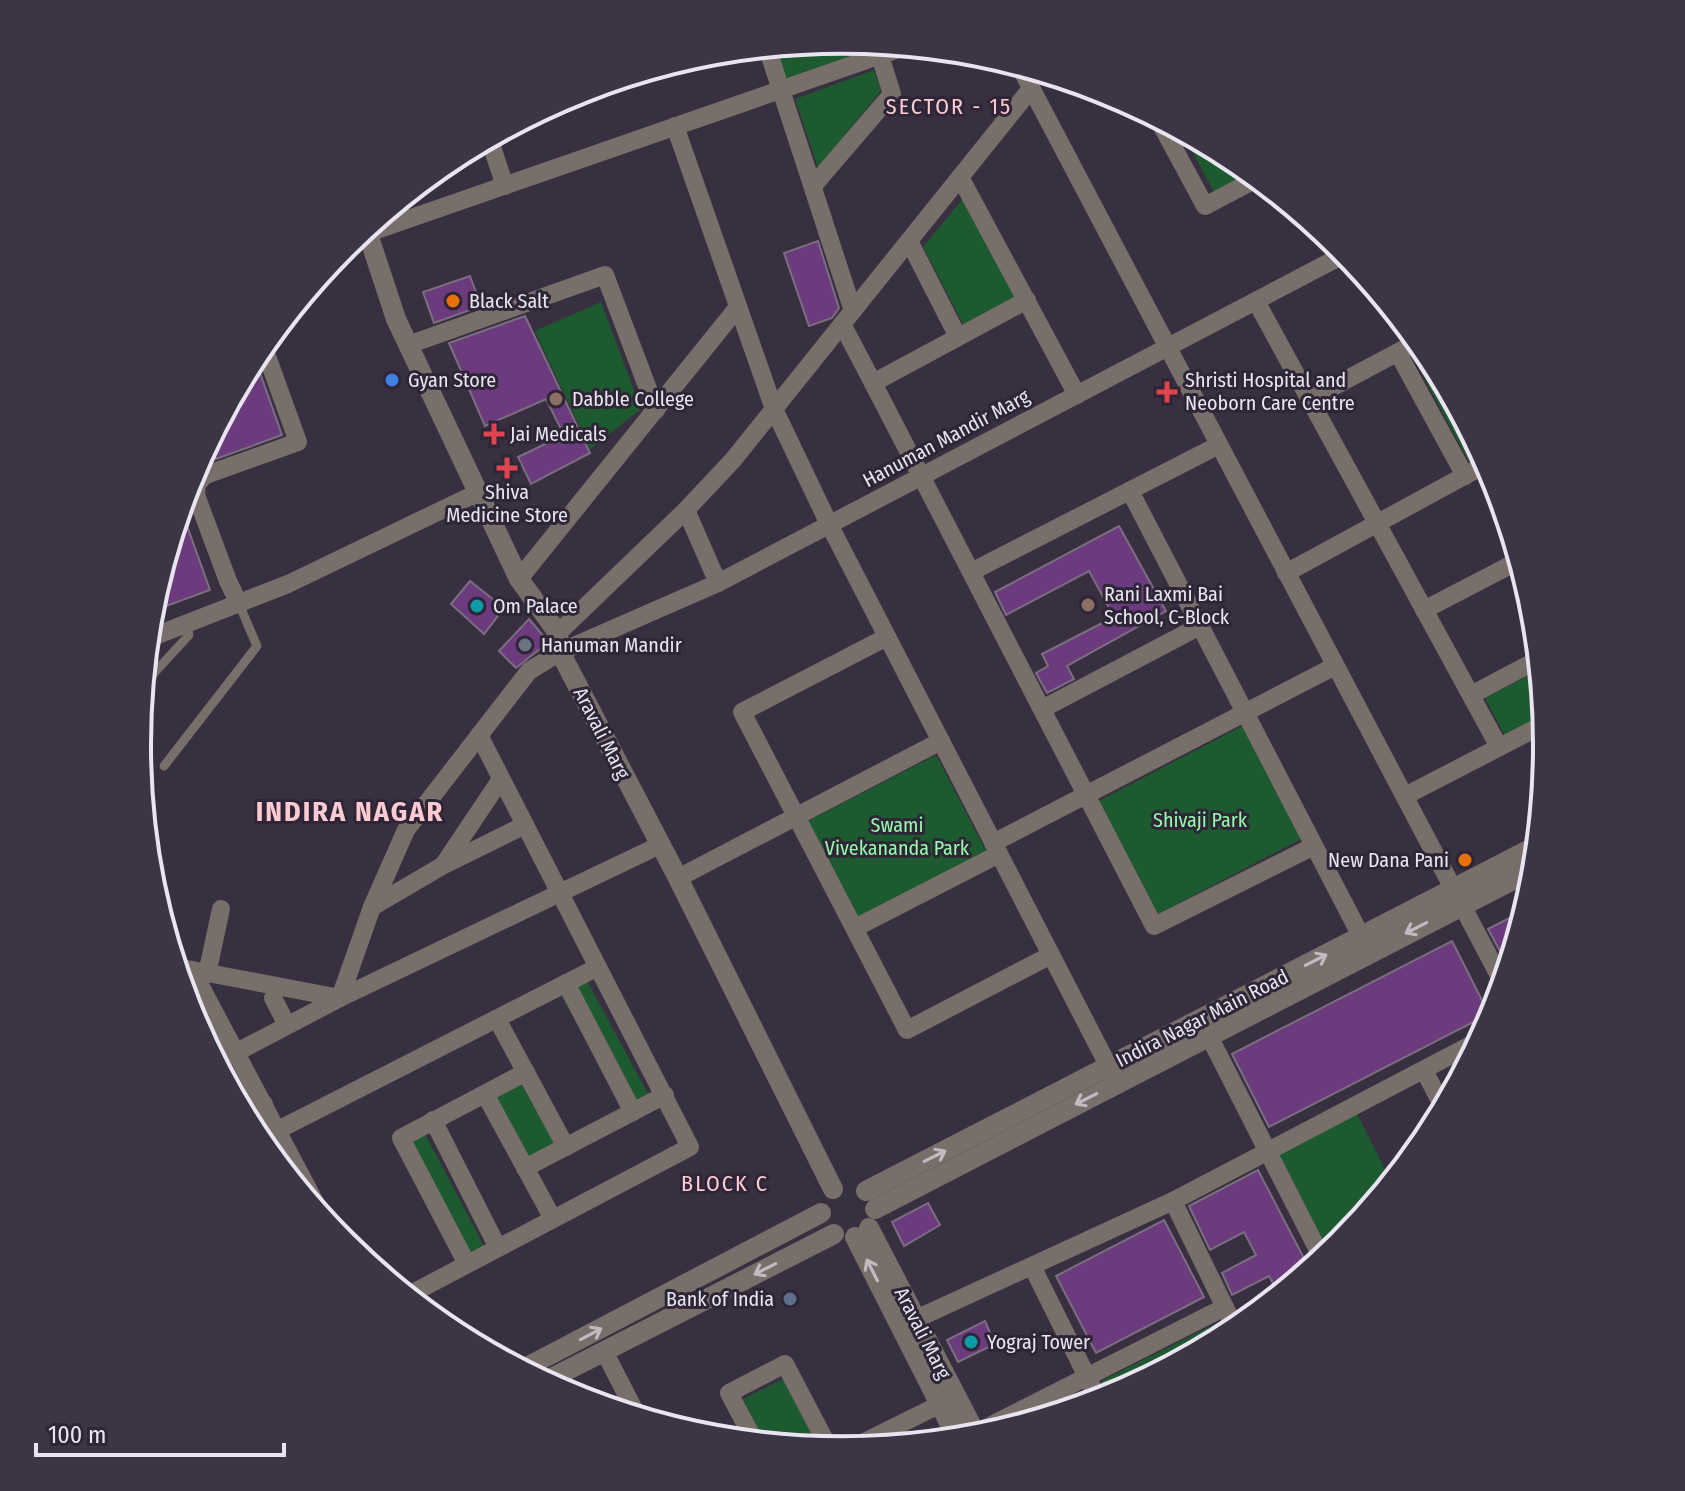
<svg xmlns="http://www.w3.org/2000/svg" width="1685" height="1491" font-family="'Fira Sans Condensed',sans-serif">
	<style>
		.green { fill: #1e5a2f }
		.building { fill: #6b3b7d; stroke: #7b6e81; stroke-width: 2 }
		.lines { fill: none; stroke-linecap: round; stroke-linejoin: round }
		.service { stroke: #786e6a; stroke-width: 9 }
		.minor { stroke: #786e6a; stroke-width: 18 }
		.tertiary { stroke: #786e6a; stroke-width: 20 }
		.oneway { stroke: #c1bbc1 }
		.food-dot { fill: #e8710a; stroke: #2e2637; stroke-width: 3 }
		.shop-dot { fill: #3f7fe0; stroke: #2e2637; stroke-width: 3 }
		.health-dot { fill: #e0444e; stroke: #2e2637; stroke-width: 3 }
		.education-dot { fill: #8d6e63; stroke: #2e2637; stroke-width: 3 }
		.culture-dot { fill: #0f9aa8; stroke: #2e2637; stroke-width: 3 }
		.worship-dot { fill: #6b7280; stroke: #2e2637; stroke-width: 3 }
		.service-dot { fill: #5c6f8a; stroke: #2e2637; stroke-width: 3 }
		.labels { text-anchor: middle; dominant-baseline: central; stroke-width: 6; stroke-linejoin: round; paint-order: stroke }
		.poi-label { font-size: 20px; fill: #e9e5f0; stroke: #2e2637; text-anchor: start }
		.street-label { font-size: 20px; fill: #e9e5f0; stroke: #2e2637 }
		.park-label { font-size: 20px; fill: #95fbab; stroke: #2e2637 }
		.neighbourhood-label { font-size: 22px; letter-spacing: 2px; fill: #ffcbd2; stroke: #2e2637 }
		.district-label { font-size: 28px; font-weight: bold; letter-spacing: 2px; fill: #ffcbd2; stroke: #2e2637 }
		.rim { fill: none; stroke: #e9e5f0; stroke-width: 4 }
	</style>
	<rect width="100%" height="100%" fill="#383041"/>
	<!-- green -->
	<g class="green">
		<polygon points="843,40 870,43 872,50 785,81 774,47"/>
		<polygon points="874,70 881,91 818,168 795,99"/>
		<polygon points="1181,130 1235,159 1250,172 1214,192"/>
		<polygon points="967,194 1018,296 963,324 923,247"/>
		<polygon points="601,302 641,409 590,449 535,331"/>
		<polygon points="1425,348 1483,454 1469,462 1412,355"/>
		<polygon points="1540,669 1545,715 1505,736 1485,698"/>
		<polygon points="1242,726 1301,839 1158,914 1099,801"/>
		<polygon points="936,755 986,851 859,918 808,821"/>
		<polygon points="587,981 652,1101 626,1114 561,995"/>
		<polygon points="525,1081 561,1147 524,1167 488,1100"/>
		<polygon points="1357,1114 1392,1183 1341,1245 1329,1254 1278,1155"/>
		<polygon points="425,1134 487,1252 460,1266 398,1148"/>
		<polygon points="1219,1322 1226,1336 1110,1398 1101,1381"/>
		<polygon points="783,1379 819,1449 765,1443 743,1399"/>
	</g>
	<!-- building -->
	<g class="building">
		<polygon points="818,241 839,308 832,318 809,326 784,253"/>
		<polygon points="470,276 481,306 434,323 423,292"/>
		<polygon points="525,316 590,453 531,484 518,457 564,435 546,399 485,426 449,343"/>
		<polygon points="254,356 282,435 216,459 209,440"/>
		<polygon points="181,509 210,590 150,612 151,607"/>
		<polygon points="1119,526 1166,611 1067,666 1074,679 1047,693 1036,673 1048,666 1042,654 1114,617 1089,571 1006,615 995,592"/>
		<polygon points="470,581 504,608 484,634 451,604"/>
		<polygon points="529,619 545,638 546,644 516,668 499,651"/>
		<polygon points="1527,909 1514,950 1509,968 1488,929"/>
		<polygon points="1452,941 1489,1014 1269,1127 1232,1054"/>
		<polygon points="1258,1170 1310,1270 1279,1295 1269,1276 1232,1295 1222,1273 1256,1255 1244,1232 1210,1250 1189,1206"/>
		<polygon points="928,1203 940,1225 904,1246 892,1222"/>
		<polygon points="1164,1220 1204,1297 1096,1353 1056,1276"/>
		<polygon points="985,1321 995,1344 958,1362 947,1340"/>
	</g>
	<g class="lines">
		<!-- service -->
		<g class="service">
			<polyline points="143,685 189,635 186,624"/>
			<polyline points="164,766 257,646 239,604"/>
		</g>
		<!-- minor -->
		<g class="minor">
			<polyline points="767,47 853,311"/>
			<polyline points="1019,65 1504,985"/>
			<polyline points="1157,117 1205,206 1258,178"/>
			<polyline points="675,126 774,409 829,524 1114,1077"/>
			<polyline points="489,138 505,186"/>
			<polyline points="960,177 1077,395"/>
			<polyline points="813,186 892,94 876,43"/>
			<polyline points="368,233 907,46"/>
			<polyline points="909,241 958,337"/>
			<polyline points="1256,301 1499,747"/>
			<polyline points="842,324 873,383 1027,300"/>
			<polyline points="408,345 605,275 656,410"/>
			<polyline points="1398,353 1465,476"/>
			<polyline points="873,383 1154,926 1314,846"/>
			<polyline points="1310,399 1419,341"/>
			<polyline points="199,459 205,475 197,484 196,495 228,581 239,604"/>
			<polyline points="189,481 298,442 263,345"/>
			<polyline points="1130,491 1361,936"/>
			<polyline points="686,510 718,583"/>
			<polyline points="971,572 1219,445"/>
			<polyline points="1286,573 1488,463"/>
			<polyline points="519,579 738,307"/>
			<polyline points="1424,610 1520,560"/>
			<polyline points="558,633 686,510 733,460 1030,90"/>
			<polyline points="887,637 742,712 907,1030 1051,955"/>
			<polyline points="147,639 288,584 477,493"/>
			<polyline points="1471,695 1539,659"/>
			<polyline points="1042,709 1200,626"/>
			<polyline points="1405,796 1546,723"/>
			<polyline points="993,843 1335,666"/>
			<polyline points="444,864 501,779"/>
			<polyline points="678,878 941,741"/>
			<polyline points="372,907 442,866 525,825"/>
			<polyline points="855,928 999,854"/>
			<polyline points="176,967 192,970 326,1223"/>
			<polyline points="192,970 340,998 372,907 406,830 529,671 560,652 718,583 1347,253"/>
			<polyline points="207,974 221,909"/>
			<polyline points="566,983 633,1112"/>
			<polyline points="273,998 287,1025"/>
			<polyline points="497,1019 566,1147"/>
			<polyline points="1209,1036 1323,1260"/>
			<polyline points="216,1063 340,998 660,845"/>
			<polyline points="1424,1070 1444,1109"/>
			<polyline points="485,1094 553,1219"/>
			<polyline points="243,1114 264,1104"/>
			<polyline points="433,1120 498,1248"/>
			<polyline points="278,1130 598,967"/>
			<polyline points="525,1168 665,1095"/>
			<polyline points="1173,1201 1236,1330"/>
			<polyline points="467,1264 401,1138 526,1072"/>
			<polyline points="1033,1268 1099,1401"/>
			<polyline points="407,1296 690,1147 479,735"/>
			<polyline points="916,1319 1173,1201 1482,1039"/>
			<polyline points="604,1351 638,1417"/>
			<polyline points="964,1439 1225,1307"/>
			<polyline points="755,1442 729,1393 785,1364 830,1450"/>
			<polyline points="846,1451 951,1399"/>
		</g>
		<!-- tertiary -->
		<g class="tertiary">
			<polyline points="366,228 396,319 519,579 558,633 560,652 678,878 833,1189"/>
			<polyline points="866,1191 1538,845"/>
			<polyline points="875,1209 1536,868"/>
			<polyline points="869,1228 978,1438"/>
			<polyline points="855,1237 958,1440"/>
			<polyline points="521,1370 821,1213"/>
			<polyline points="544,1382 834,1234"/>
		</g>
	</g>
	<!-- one-way arrows -->
	<defs><path id="oneway-shaft" d="M-6 0H5M1.5-3L5.5 0L1.5 3" fill="none" stroke-width="1.6" stroke-linecap="round" stroke-linejoin="round" transform="scale(2)"/></defs>
	<g class="oneway">
		<use href="#oneway-shaft" transform="translate(1416 928) rotate(153)"/>
		<use href="#oneway-shaft" transform="translate(1316 960) rotate(-27)"/>
		<use href="#oneway-shaft" transform="translate(1086 1099) rotate(153)"/>
		<use href="#oneway-shaft" transform="translate(935 1156) rotate(-27)"/>
		<use href="#oneway-shaft" transform="translate(765 1269) rotate(153)"/>
		<use href="#oneway-shaft" transform="translate(872 1270) rotate(-117)"/>
		<use href="#oneway-shaft" transform="translate(591 1334) rotate(-28)"/>
	</g>
	<!-- markers -->
	<g class="food-dot">
		<circle cx="453" cy="301" r="8"/>
		<circle cx="1465" cy="860" r="8"/>
	</g>
	<circle class="shop-dot" cx="392" cy="380" r="8"/>
	<g class="health-dot">
		<path d="M1163 380h8v8h8v8h-8v8h-8v-8h-8v-8h8z"/>
		<path d="M490 422h8v8h8v8h-8v8h-8v-8h-8v-8h8z"/>
		<path d="M503 456h8v8h8v8h-8v8h-8v-8h-8v-8h8z"/>
	</g>
	<g class="education-dot">
		<circle cx="556" cy="399" r="8"/>
		<circle cx="1088" cy="605" r="8"/>
	</g>
	<g class="culture-dot">
		<circle cx="477" cy="606" r="8"/>
		<circle cx="971" cy="1342" r="8"/>
	</g>
	<circle class="worship-dot" cx="525" cy="645" r="8"/>
	<circle class="service-dot" cx="790" cy="1299" r="8"/>
	<g class="labels">
		<!-- poi labels -->
		<g class="poi-label">
			<text x="469" y="301">Black Salt</text>
			<text x="408" y="380">Gyan Store</text>
			<text x="1185" y="380">Shristi Hospital and<tspan x="1185" dy="23">Neoborn Care Centre</tspan></text>
			<text x="572" y="399">Dabble College</text>
			<text x="510" y="434">Jai Medicals</text>
			<text x="507" y="492" text-anchor="middle">Shiva<tspan x="507" dy="23">Medicine Store</tspan></text>
			<text x="1104" y="594">Rani Laxmi Bai<tspan x="1104" dy="23">School, C-Block</tspan></text>
			<text x="493" y="606">Om Palace</text>
			<text x="541" y="645">Hanuman Mandir</text>
			<text x="1449" y="860" text-anchor="end">New Dana Pani</text>
			<text x="774" y="1299" text-anchor="end">Bank of India</text>
			<text x="987" y="1342">Yograj Tower</text>
		</g>
		<!-- street labels -->
		<g class="street-label">
			<text transform="translate(946 438) rotate(-28)">Hanuman Mandir Marg</text>
			<text transform="translate(602 733) rotate(63)">Aravali Marg</text>
			<text transform="translate(1202 1018) rotate(-27)">Indira Nagar Main Road</text>
			<text transform="translate(923 1333) rotate(63)">Aravali Marg</text>
		</g>
		<!-- park labels -->
		<g class="park-label">
			<text x="1200" y="820">Shivaji Park</text>
			<text x="897" y="825">Swami<tspan x="897" dy="23">Vivekananda Park</tspan></text>
		</g>
		<!-- neighbourhood labels -->
		<g class="neighbourhood-label">
			<text x="949" y="106">SECTOR - 15</text>
			<text x="725" y="1183">BLOCK C</text>
		</g>
		<!-- district labels -->
		<g class="district-label">
			<text x="350" y="811">INDIRA NAGAR</text>
		</g>
	</g>
	<!-- crop -->
	<path d="M0 0H1685V1491H0ZM151 745a691 691 0 1 1 1382 0a691 691 0 1 1-1382 0Z" fill="#3d3546" fill-rule="evenodd"/>
	<path class="rim" d="M151 745a691 691 0 1 1 1382 0a691 691 0 1 1-1382 0Z"/>
	<!-- scale -->
	<path d="M36 1443v12h248v-12" fill="none" stroke="#e9e5f0" stroke-width="4"/>
	<text x="48" y="1443" font-size="24" fill="#e9e5f0" stroke="#2e2637" stroke-width="6" paint-order="stroke">100 m</text>
</svg>
